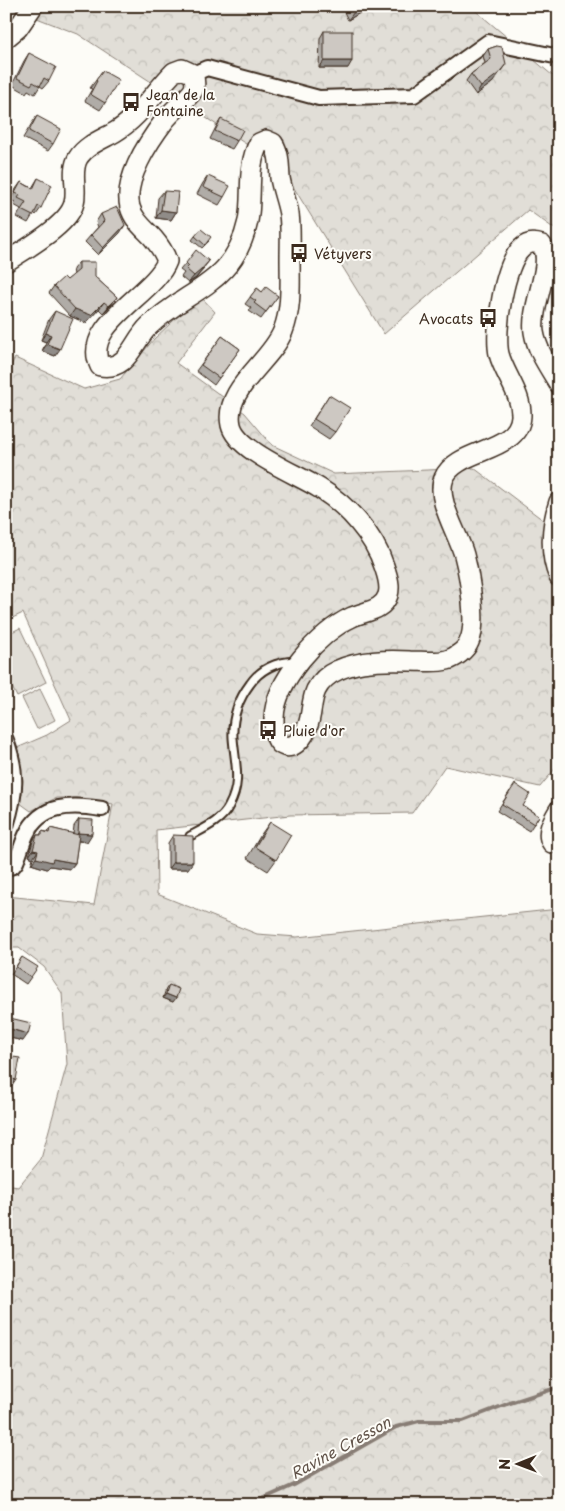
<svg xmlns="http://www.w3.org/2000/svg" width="565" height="1511" font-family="'Playpen Sans',sans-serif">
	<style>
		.grass { fill: #e1ded7; stroke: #8e847a }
		.forest { fill: url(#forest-crowns); stroke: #8e847a }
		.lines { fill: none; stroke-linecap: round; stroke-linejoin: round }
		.stream { stroke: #887d74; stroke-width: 4 }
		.lane-casing { stroke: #3b2a1e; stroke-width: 11 }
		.street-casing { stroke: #3b2a1e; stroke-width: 18 }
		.secondary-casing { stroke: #3b2a1e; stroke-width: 22 }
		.lane { stroke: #fdfcf7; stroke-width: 7 }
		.street { stroke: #fdfcf7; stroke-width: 14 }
		.secondary { stroke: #fdfcf7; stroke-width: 19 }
		.wall { fill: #b0aca7; stroke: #3b2a1e }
		.shaded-wall { fill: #908c88; stroke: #3b2a1e }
		.building { fill: #cdc8c2; stroke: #3b2a1e }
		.labels { text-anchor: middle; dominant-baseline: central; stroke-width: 4; stroke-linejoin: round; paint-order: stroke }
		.poi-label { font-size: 14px; fill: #3b2a1e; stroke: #fdfcf7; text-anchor: start }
		.water-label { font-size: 15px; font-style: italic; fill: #615349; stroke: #fdfcf7 }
	</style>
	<defs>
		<pattern id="forest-crowns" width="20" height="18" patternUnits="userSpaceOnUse" patternTransform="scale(1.25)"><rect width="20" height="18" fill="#e1ded7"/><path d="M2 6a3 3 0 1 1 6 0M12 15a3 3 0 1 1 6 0" fill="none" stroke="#c2bfb8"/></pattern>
	</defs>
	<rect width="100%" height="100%" fill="#fdfcf7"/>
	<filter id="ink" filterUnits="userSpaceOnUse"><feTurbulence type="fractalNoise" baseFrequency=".02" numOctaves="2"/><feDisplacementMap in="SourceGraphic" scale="10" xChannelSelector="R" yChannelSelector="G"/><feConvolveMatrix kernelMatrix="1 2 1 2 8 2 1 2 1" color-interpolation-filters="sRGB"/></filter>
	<g filter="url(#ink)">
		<!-- grass -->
		<g class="grass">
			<polygon points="20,628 46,682 17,697 6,675 6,635"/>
			<polygon points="40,689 55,720 37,729 22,698"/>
		</g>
		<!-- forest -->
		<g class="forest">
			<polygon points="6,6 470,6 559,81 559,232 528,210 384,334 281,167 78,34"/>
			<polygon points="203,299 215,312 176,363 245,413 272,445 334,474 474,468 559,532 559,764 540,787 445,766 412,813 290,815 156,830 157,894 257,934 297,937 559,909 559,1505 6,1505 6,1185 18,1187 41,1159 67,1064 62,993 44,967 19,948 6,948 6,896 94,905 113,804 77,798 56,798 31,811 20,803 23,780 17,748 47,735 71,720 23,613 6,621 6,374 15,358 84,389 120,379 154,339 190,305"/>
		</g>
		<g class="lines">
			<!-- stream -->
			<polyline class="stream" points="249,1505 294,1485 396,1427 419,1421 463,1421 507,1404 559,1387"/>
			<!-- lane casing -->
			<g class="lane-casing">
				<path id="lane" d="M190,836C203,829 222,821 229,806C242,782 235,764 233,738C232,718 238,700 250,684C261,668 276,662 295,661"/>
			</g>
			<!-- street casing -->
			<g class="street-casing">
				<g id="street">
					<polyline points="193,74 207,68 319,98 414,95 488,42 559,57"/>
					<path d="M6,740C18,773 16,794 6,826"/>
					<path d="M6,868L13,866L16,862C20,853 22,844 26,835C41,803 72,804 102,809"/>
				</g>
			</g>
			<!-- secondary casing -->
			<g class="secondary-casing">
				<g id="secondary">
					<polyline points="6,38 18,28 33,6"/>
					<path d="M6,262C25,249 69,225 74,203C78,188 70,172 78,158C86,145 103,139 115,132C140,117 154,92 174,72L182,69L193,74C195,80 196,87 192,92C184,102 173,110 165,120C149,141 123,180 130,207C134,221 144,228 153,238C159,245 164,252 167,261C155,294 80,325 100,366C129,371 132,342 149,326C189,288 234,285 248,221C253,195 246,167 259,143L266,140L273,143C280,154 279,165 280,178C282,190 287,202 289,214C291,229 290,244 290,258C290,283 292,308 283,331C271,362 223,389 231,425C237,451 297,474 319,488C347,505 374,535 384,566C387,575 391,585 388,595C383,611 365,611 352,617C319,632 275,681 274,718C274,726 274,741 282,745C294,752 305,735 308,725C312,714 311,701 316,690C321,680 329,674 338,670C359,660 387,660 410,661C422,661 436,663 447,660C455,658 466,650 469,642C478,624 469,574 464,555C458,533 435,499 444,478C456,448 519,453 521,416C522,394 504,374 499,354C494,332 504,263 522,248C528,242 534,242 542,245C554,264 530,306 534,332C537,351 549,367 559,384"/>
					<path d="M559,502C551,526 549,554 559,577"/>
					<path d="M559,810C553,820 545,833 552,843H559"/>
				</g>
			</g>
			<!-- lane -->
			<use href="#lane" class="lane"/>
			<!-- street -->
			<use href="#street" class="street"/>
			<!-- secondary -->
			<use href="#secondary" class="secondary"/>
		</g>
		<!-- wall -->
		<g class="wall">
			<polygon points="341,6 367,6 363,11 348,20"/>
			<polygon points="324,31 348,68 319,68 320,38"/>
			<polygon points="497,46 493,82 476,95 466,81 471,74 485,63 483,56 488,49"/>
			<polygon points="29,53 49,81 43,88 40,86 35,94 28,90 26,93 12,85 24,61"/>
			<polygon points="103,71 105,103 100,110 85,101 92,89 90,88"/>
			<polygon points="37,116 53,144 48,151 23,138 32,123"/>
			<polygon points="221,119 237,141 232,149 210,139 216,127"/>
			<polygon points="208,176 224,197 219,205 197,194 203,183"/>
			<polygon points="38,178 41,208 36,215 34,213 28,223 17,217 21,209 14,205 15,202 11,200 16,189 21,182 32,188"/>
			<polygon points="164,191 176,212 171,220 156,218 158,198"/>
			<polygon points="101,214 120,233 98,255 85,242 91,235 98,227 96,222"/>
			<polygon points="195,236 209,241 202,248 192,240"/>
			<polygon points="79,262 95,277 117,297 111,305 103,313 99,309 86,323 70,316 49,293 54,286 67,280 74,275 73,269"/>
			<polygon points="186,263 204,269 196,278 188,283 181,277 184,273 180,270"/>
			<polygon points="257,288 262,292 278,296 261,319 249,311 251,308 245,304"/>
			<polygon points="55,311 55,356 42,351 46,342 41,340 49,319"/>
			<polygon points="222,336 240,349 214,385 196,371"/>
			<polygon points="329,395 335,432 329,439 309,426"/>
			<polygon points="510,791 523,806 539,816 529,831 497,811"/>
			<polygon points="79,819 87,842 78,841 75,863 70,869 50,866 47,869 31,864 33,858 29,856 33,841 37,835 40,835 42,831 47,832 50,828 73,834 74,826"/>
			<polygon points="270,822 276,860 268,871 247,858 262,833"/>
			<polygon points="173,835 188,869 168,869 168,843"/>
			<polygon points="22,957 31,977 26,984 11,974"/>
			<polygon points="169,985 173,1002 163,998 166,989"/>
			<polygon points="10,1018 23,1041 6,1037 6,1023"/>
		</g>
		<!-- shaded-wall -->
		<g class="shaded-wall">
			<polygon points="364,6 367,6 363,11 348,20 354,12"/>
			<polygon points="324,61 352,61 348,68 319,68"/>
			<polygon points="506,64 493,82 476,95 481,87"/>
			<polygon points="161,210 176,212 171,220 156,218"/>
			<polygon points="125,225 120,233 98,255 103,248"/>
			<polygon points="209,261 196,278 188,283 194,276"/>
			<polygon points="117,297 111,305 103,313 109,306"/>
			<polygon points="104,302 99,309 86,323 70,316 75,309"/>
			<polygon points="46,333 51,335 46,342 41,340"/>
			<polygon points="47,344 60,349 55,356 42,351"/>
			<polygon points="78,833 92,834 87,842 73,840"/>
			<polygon points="33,850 38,851 33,858 29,856"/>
			<polygon points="36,858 53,859 75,863 70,869 50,866 47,869 31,864"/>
			<polygon points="173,862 193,862 188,869 168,869"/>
			<polygon points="166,994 176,998 173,1002 163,998"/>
			<polygon points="7,1028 28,1034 23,1041 6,1037 6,1030"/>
			<polygon points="8,1078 16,1080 12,1086 6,1085 6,1080"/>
		</g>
		<!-- building -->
		<g class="building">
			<polygon points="350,6 364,6 354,12"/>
			<rect x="324" y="31" width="28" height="30"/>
			<polygon points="497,46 502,47 506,64 498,74 481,87 471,74 491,59 488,49"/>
			<polygon points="29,53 56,67 49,81 44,78 40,86 33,82 31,85 17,78"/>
			<polygon points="103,71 119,80 105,103 90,94 97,81 96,80"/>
			<polygon points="37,116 61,129 53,144 29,131"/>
			<polygon points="221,119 243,130 237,141 215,131"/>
			<polygon points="208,176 230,186 224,197 203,187"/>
			<polygon points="38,178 52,185 41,208 38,206 33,216 21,210 26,202 18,198 20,195 15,193 21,182 33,189"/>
			<polygon points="164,191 178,192 176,212 161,210"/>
			<polygon points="117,207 125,225 103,248 91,235 104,221 101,214"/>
			<polygon points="201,229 211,237 205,245 195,236"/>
			<polygon points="196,250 209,261 201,270 194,276 186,269 189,266 186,263"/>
			<polygon points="79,262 95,262 95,277 117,297 109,306 104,302 91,315 75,309 54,286 64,277 67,280 79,270"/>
			<polygon points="266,287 278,296 266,312 254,303 256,301 250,297 257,288 262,292"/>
			<polygon points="55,311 73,319 60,349 47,344 51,335 46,333"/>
			<polygon points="222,336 240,349 219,378 201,365"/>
			<polygon points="329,395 350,408 335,432 314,419"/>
			<polygon points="6,755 10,768 6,769"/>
			<polygon points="515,784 530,794 523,806 539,816 534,824 502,804"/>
			<polygon points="79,819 93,820 92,834 78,833"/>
			<polygon points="270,822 291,835 276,860 255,847"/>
			<polygon points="50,828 79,835 75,863 53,859 52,862 36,858 38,851 33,850 37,835 42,835 42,831 49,833"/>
			<polygon points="173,835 193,836 193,862 173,862"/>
			<polygon points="22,957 38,967 31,977 16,967"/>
			<polygon points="169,985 179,989 176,998 166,994"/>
			<polygon points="10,1018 31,1023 28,1034 7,1028"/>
			<polygon points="6,1056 20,1058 16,1080 8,1078 8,1083 6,1083"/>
		</g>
	</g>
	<!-- icons -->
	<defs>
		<g id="bus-bare" transform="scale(1.5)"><path d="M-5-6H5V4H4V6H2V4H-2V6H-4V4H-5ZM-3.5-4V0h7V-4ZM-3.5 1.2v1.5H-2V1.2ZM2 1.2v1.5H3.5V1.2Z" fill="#3b2a1e" stroke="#fdfcf7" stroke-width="2.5" paint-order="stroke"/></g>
	</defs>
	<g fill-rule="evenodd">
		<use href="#bus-bare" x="131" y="102"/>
		<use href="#bus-bare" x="299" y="253"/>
		<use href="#bus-bare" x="488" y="318"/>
		<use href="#bus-bare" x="268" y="730"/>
	</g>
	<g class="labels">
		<!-- poi labels -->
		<g class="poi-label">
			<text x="146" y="94">Jean de la<tspan x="146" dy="16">Fontaine</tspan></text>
			<text x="314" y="253">Vétyvers</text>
			<text x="473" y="318" text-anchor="end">Avocats</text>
			<text x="283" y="730">Pluie d'or</text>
		</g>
		<!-- water labels -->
		<g class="water-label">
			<text transform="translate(340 1447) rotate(-29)">Ravine Cresson</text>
		</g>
	</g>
	<!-- margin -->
	<rect width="565" height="1511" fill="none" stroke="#fdfcf7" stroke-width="25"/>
	<rect x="12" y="12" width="540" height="1486" fill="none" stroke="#3b2a1e" stroke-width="2" filter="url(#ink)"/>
	<!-- north arrow -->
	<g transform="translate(518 1464) rotate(269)" stroke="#fdfcf7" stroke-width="4" paint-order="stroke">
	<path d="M0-4L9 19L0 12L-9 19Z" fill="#3b2a1e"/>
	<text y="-8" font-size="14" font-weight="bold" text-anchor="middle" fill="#3b2a1e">N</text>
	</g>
</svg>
